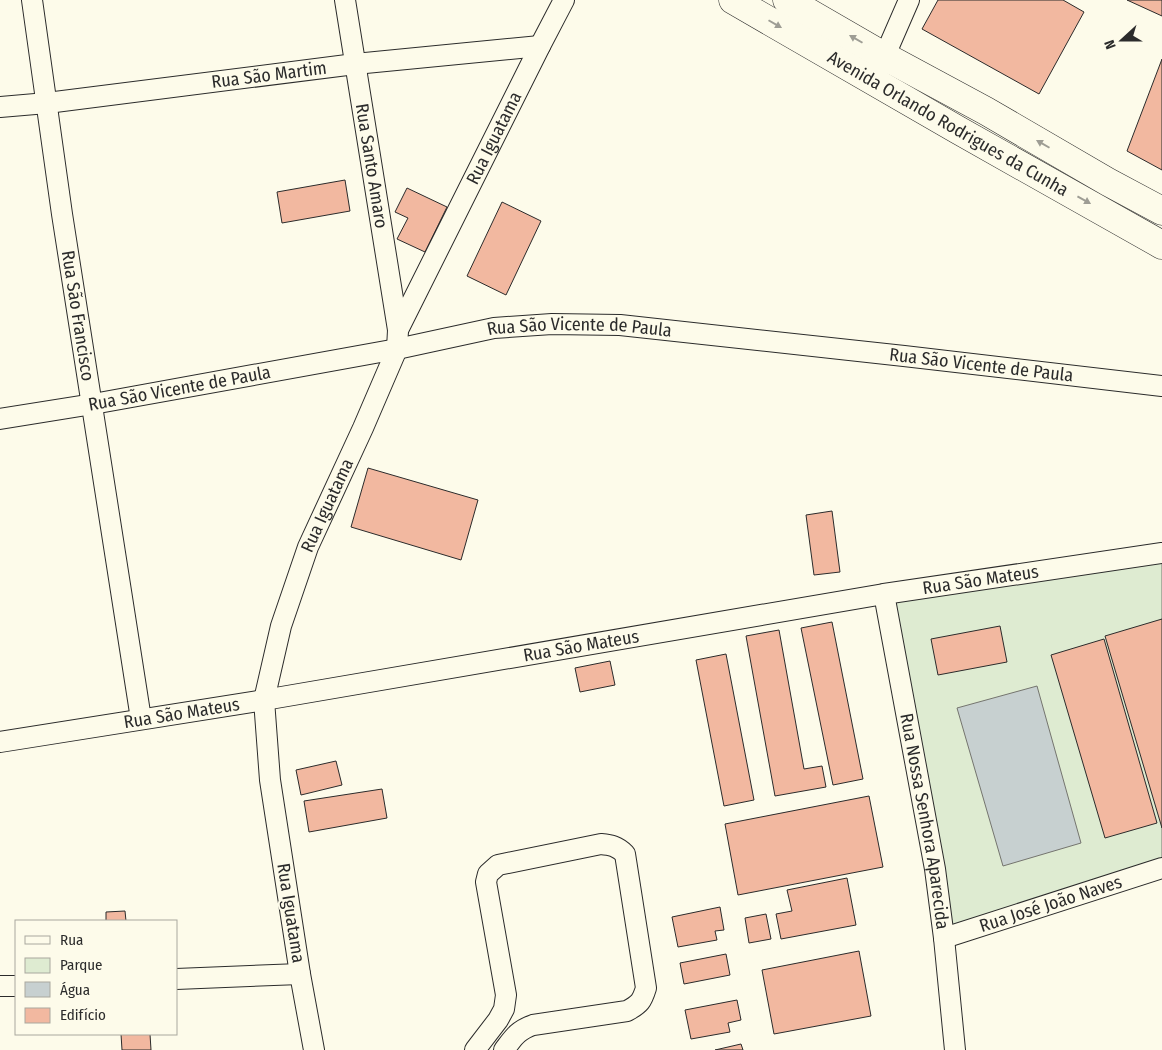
<svg xmlns="http://www.w3.org/2000/svg" width="1162" height="1050" font-family="'Fira Sans Condensed',sans-serif">
	<style>
		.green { fill: #deebd1; stroke: #74746e }
		.water { fill: #c7d0d0; stroke: #74746e }
		.building { fill: #f2b8a0; stroke: #2b2b2b }
		.lines { fill: none; stroke-linecap: round; stroke-linejoin: round }
		.minor-casing { stroke: #2b2b2b; stroke-width: 22 }
		.primary-casing { stroke: #2b2b2b; stroke-width: 29 }
		.minor { stroke: #fdfbea; stroke-width: 20 }
		.primary { stroke: #fdfbea; stroke-width: 28 }
		.oneway { fill: #9e9d94 }
		.labels { text-anchor: middle; dominant-baseline: central; stroke-width: 4; stroke-linejoin: round; paint-order: stroke }
		.street-label { font-size: 18px; fill: #2b2b2b; stroke: #fdfbea }
	</style>
	<rect width="100%" height="100%" fill="#fdfbea"/>
	<!-- green -->
	<polygon class="green" points="1162,556 1162,860 943,934 887,596"/>
	<!-- water -->
	<polygon class="water" points="1037,686 1081,843 1003,866 957,708"/>
	<!-- building -->
	<g class="building">
		<polygon points="938,0 1063,0 1084,12 1039,94 922,29"/>
		<polygon points="1127,0 1162,0 1162,16"/>
		<polygon points="1162,59 1162,170 1127,151"/>
		<polygon points="345,180 350,211 282,223 277,192"/>
		<polygon points="407,188 447,207 425,252 397,239 408,218 395,212"/>
		<polygon points="502,202 541,221 506,295 467,276"/>
		<polygon points="368,468 478,500 461,560 351,527"/>
		<polygon points="832,511 840,572 814,575 806,515"/>
		<polygon points="1162,619 1162,828 1105,636"/>
		<polygon points="832,622 863,779 833,785 801,628"/>
		<polygon points="1000,626 1007,662 938,675 931,639"/>
		<polygon points="779,630 804,769 822,766 826,787 775,796 746,636"/>
		<polygon points="1104,639 1157,823 1105,838 1051,655"/>
		<polygon points="726,654 754,800 724,806 696,660"/>
		<polygon points="610,661 615,685 580,692 575,668"/>
		<polygon points="336,761 342,785 301,795 296,770"/>
		<polygon points="382,789 387,818 309,832 304,801"/>
		<polygon points="869,796 883,867 738,895 725,824"/>
		<polygon points="847,878 856,925 781,939 776,914 792,911 787,890"/>
		<polygon points="720,907 724,930 715,931 717,940 678,947 672,917"/>
		<polygon points="125,911 126,921 106,921 106,912"/>
		<polygon points="766,914 771,939 749,943 745,918"/>
		<polygon points="859,951 871,1016 774,1034 762,970"/>
		<polygon points="726,954 730,975 684,984 680,963"/>
		<polygon points="737,1000 741,1020 728,1023 730,1032 691,1039 685,1010"/>
		<polygon points="121,1034 150,1034 151,1050 122,1050"/>
		<polygon points="741,1044 743,1050 715,1050"/>
	</g>
	<g class="lines">
		<!-- minor casing -->
		<g class="minor-casing">
			<g id="minor">
				<path id="s1" d="M32,0L62,214L141,719"/>
				<path id="s2" d="M345,0L398,330"/>
				<polyline points="879,69 909,0"/>
				<path id="s3" d="M0,107L47,103L355,64L540,46"/>
				<path id="s4" d="M0,419L93,404L397,349L494,328L552,324L620,325L904,356L1162,386"/>
				<path id="s5" d="M884,594L935,869L944,938L955,1050"/>
				<path id="s6" d="M0,742L264,700L884,594L1162,553"/>
				<path id="s7" d="M944,938L1162,868"/>
				<polyline points="176,979 300,974"/>
				<polyline points="0,986 16,986"/>
				<path id="s8" d="M314,1050L300,974L270,780L264,700L281,626L308,547L363,428L397,349L398,330L540,46L564,0"/>
				<path d="M475,1050L498,1020L504,1009L506,995L486,882L488,874L498,865L601,844C611,845 617,846 625,854L646,988C642,1001 640,1004 627,1011L533,1025C517,1031 514,1037 504,1050"/>
			</g>
		</g>
		<!-- primary casing -->
		<g class="primary-casing">
			<g id="primary">
				<path id="s9" d="M733,0L958,130L1162,245"/>
				<polyline points="787,0 884,56 986,111 1108,182 1162,211"/>
			</g>
		</g>
		<!-- minor -->
		<use href="#minor" class="minor"/>
		<!-- primary -->
		<use href="#primary" class="primary"/>
	</g>
	<!-- one-way arrows -->
	<defs><path id="oneway-solid" d="M-6-.8H1V-3.2L6.5 0L1 3.2V.8H-6Z" transform="scale(1.25)"/></defs>
	<g class="oneway">
		<use href="#oneway-solid" transform="translate(775 24) rotate(30)"/>
		<use href="#oneway-solid" transform="translate(856 39) rotate(-150)"/>
		<use href="#oneway-solid" transform="translate(1043 144) rotate(-150)"/>
		<use href="#oneway-solid" transform="translate(1084 200) rotate(29)"/>
	</g>
	<g class="labels">
		<!-- street labels -->
		<g class="street-label">
			<text stroke="none"><textPath href="#s3" startOffset="271">Rua São Martim</textPath></text>
			<text stroke="none"><textPath href="#s9" startOffset="248">Avenida Orlando Rodrigues da Cunha</textPath></text>
			<text stroke="none"><textPath href="#s8" startOffset="964">Rua Iguatama</textPath></text>
			<text stroke="none"><textPath href="#s2" startOffset="168">Rua Santo Amaro</textPath></text>
			<text stroke="none"><textPath href="#s1" startOffset="319">Rua São Francisco</textPath></text>
			<text stroke="none"><textPath href="#s4" startOffset="588">Rua São Vicente de Paula</textPath></text>
			<text stroke="none"><textPath href="#s4" startOffset="992">Rua São Vicente de Paula</textPath></text>
			<text stroke="none"><textPath href="#s4" startOffset="182">Rua São Vicente de Paula</textPath></text>
			<text stroke="none"><textPath href="#s8" startOffset="559">Rua Iguatama</textPath></text>
			<text stroke="none"><textPath href="#s6" startOffset="994">Rua São Mateus</textPath></text>
			<text stroke="none"><textPath href="#s6" startOffset="589">Rua São Mateus</textPath></text>
			<text stroke="none"><textPath href="#s6" startOffset="184">Rua São Mateus</textPath></text>
			<text stroke="none"><textPath href="#s5" startOffset="231">Rua Nossa Senhora Aparecida</textPath></text>
			<text stroke="none"><textPath href="#s7" startOffset="112">Rua José João Naves</textPath></text>
			<text transform="translate(291 913) rotate(81)">Rua Iguatama</text>
		</g>
	</g>
	<!-- legend -->
	<rect x="15" y="920" width="162" height="115" fill="#fdfbea" stroke="#a9a89e"/>
	<rect x="25" y="936" width="25" height="8" fill="#fdfbea" stroke="#a9a89e"/>
	<text x="60" y="945" font-size="15" fill="#2b2b2b">Rua</text>
	<rect x="25" y="958" width="25" height="15" fill="#deebd1" stroke="#a9a89e"/>
	<text x="60" y="970" font-size="15" fill="#2b2b2b">Parque</text>
	<rect x="25" y="982" width="25" height="15" fill="#c7d0d0" stroke="#a9a89e"/>
	<text x="60" y="995" font-size="15" fill="#2b2b2b">Água</text>
	<rect x="25" y="1008" width="25" height="15" fill="#f2b8a0" stroke="#a9a89e"/>
	<text x="60" y="1020" font-size="15" fill="#2b2b2b">Edifício</text>
	<!-- north arrow -->
	<g transform="translate(1122 40) rotate(249)" stroke="#fdfbea" stroke-width="4" paint-order="stroke">
	<path d="M0-4L9 19L0 12L-9 19Z" fill="#2b2b2b"/>
	<text y="-8" font-size="14" font-weight="bold" text-anchor="middle" fill="#2b2b2b">N</text>
	</g>
</svg>
